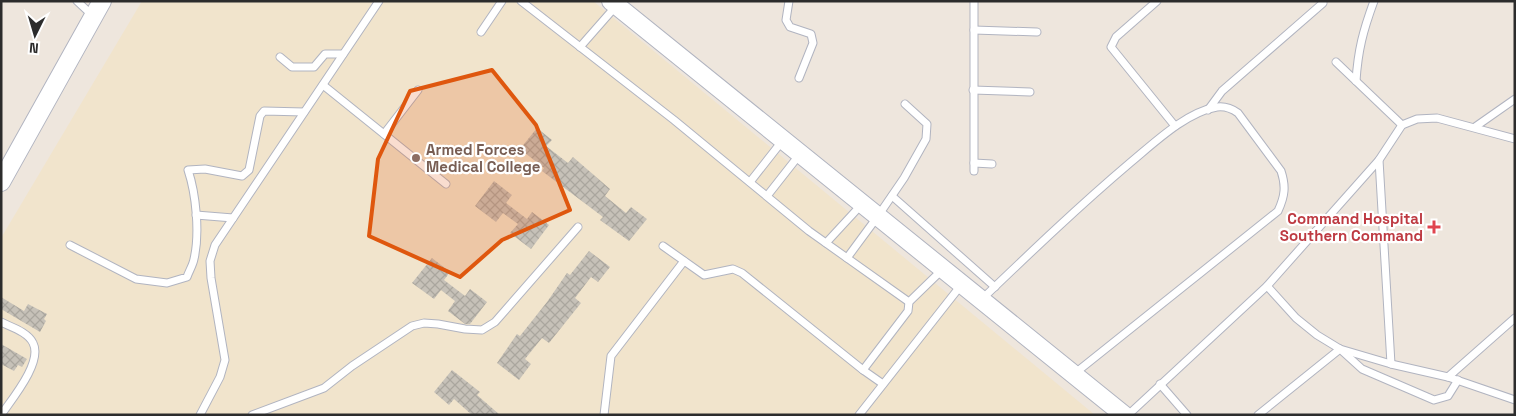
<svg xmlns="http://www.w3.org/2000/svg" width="1516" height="416" font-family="'Space Grotesk',sans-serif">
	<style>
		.education { fill: #f1e4cc }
		.building { fill: url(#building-cross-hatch) }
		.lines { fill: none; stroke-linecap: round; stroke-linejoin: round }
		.service-casing { stroke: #b1b4c0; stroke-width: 9 }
		.tertiary-casing { stroke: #b1b4c0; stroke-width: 20 }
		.service { stroke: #fff; stroke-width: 7 }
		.tertiary { stroke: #fff; stroke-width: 18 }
		.marked { fill: #df570e; fill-opacity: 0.2; stroke: #df570e; stroke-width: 4; stroke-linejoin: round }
		.education-dot { fill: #8d6e63; stroke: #fff; stroke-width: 2 }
		.health-dot { fill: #e0444e; stroke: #fff; stroke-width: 2 }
		.labels { text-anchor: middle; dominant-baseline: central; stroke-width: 4.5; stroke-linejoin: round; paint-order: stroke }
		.education-label { font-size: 15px; font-weight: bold; fill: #785e54; stroke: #fff; text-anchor: start }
		.health-label { font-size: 15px; font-weight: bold; fill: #be3a42; stroke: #fff; text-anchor: end }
	</style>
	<defs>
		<pattern id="building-cross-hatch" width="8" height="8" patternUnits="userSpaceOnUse" patternTransform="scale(1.25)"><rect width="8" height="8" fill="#c6c1b8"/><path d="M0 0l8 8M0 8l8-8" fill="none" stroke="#aaa69e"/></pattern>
	</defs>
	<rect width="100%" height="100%" fill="#eee6dd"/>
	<!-- education -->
	<polygon class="education" points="142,1 593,1 1095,415 1,415 1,238"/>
	<!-- building -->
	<g class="building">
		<polygon points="537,128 552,140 546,146 568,163 573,157 610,189 605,196 626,213 631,207 647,219 629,241 600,220 603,217 542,171 544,168 520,149"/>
		<polygon points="494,181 512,195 506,203 527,219 532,212 549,225 531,249 510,233 518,224 503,213 496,222 475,206"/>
		<polygon points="589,251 610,267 598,282 591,277 575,298 581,303 549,343 542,338 525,359 531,364 519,380 497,363 517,334 520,336 547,302 567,273 570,275"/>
		<polygon points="432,258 450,272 444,280 465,296 470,289 487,302 470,324 465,324 448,311 455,301 441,290 434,299 412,283"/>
		<polygon points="1,297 24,311 28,304 47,314 44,319 46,321 40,332 1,309"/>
		<polygon points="1,344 27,359 22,367 18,365 14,371 1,364"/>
		<polygon points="452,370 480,392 477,395 500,415 472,415 454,399 449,405 434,392"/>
	</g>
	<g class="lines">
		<!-- service casing -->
		<g class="service-casing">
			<g id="service">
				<polyline points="77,1 93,16"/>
				<polyline points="521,1 674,120 809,231 909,302"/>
				<polyline points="789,1 786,20 790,27 811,34 813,43 799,78"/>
				<polyline points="974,1 974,171"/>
				<polyline points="1157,1 1116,37 1111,47 1175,126"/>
				<polyline points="974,30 1037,32"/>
				<polyline points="481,32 502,1"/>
				<polyline points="580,47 616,6"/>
				<polyline points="280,57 292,67 314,67 325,54 343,54"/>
				<polyline points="1336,62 1402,125"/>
				<path d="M1356,81C1358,50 1363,31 1374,1"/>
				<polyline points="323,85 446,184"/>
				<polyline points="973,90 1030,92"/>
				<polyline points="1208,110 1222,91 1323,3"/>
				<polyline points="1475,127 1515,99"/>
				<polyline points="384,134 418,90"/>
				<polyline points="974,163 992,164"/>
				<polyline points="750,182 783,140"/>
				<polyline points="767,196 800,154"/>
				<polyline points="892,196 995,287"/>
				<polyline points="196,215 233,218"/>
				<polyline points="826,243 862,204"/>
				<path d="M70,245L136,279L167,283L187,277C189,271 193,265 194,259C200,233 196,194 188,170L205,169L242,176L249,170L260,116L264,111L304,112"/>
				<polyline points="663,246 704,275 733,269 742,273 863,370 883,384"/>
				<polyline points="847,258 878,216 904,178 926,139 927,124 905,104"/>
				<polyline points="1267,286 1296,318 1317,335 1340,349 1391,364 1448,377 1515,400"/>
				<path d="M981,300C1030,253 1079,206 1131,162C1154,143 1186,112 1217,107C1225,106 1231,108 1238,113L1281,171C1286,186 1285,196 1278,211L1074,374"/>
				<path d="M1,322C11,327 28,332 33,343C43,362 12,399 1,415"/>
				<polyline points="1391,364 1379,160 1402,125 1417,119 1437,118 1515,139"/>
				<polyline points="863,370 908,311 909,302 943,269"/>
				<polyline points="1448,377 1515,318"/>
				<polyline points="1160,384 1187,415"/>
				<polyline points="200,415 220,377 225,360 211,278 210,261 215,245 379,1"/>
				<polyline points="252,415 324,388 352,366 412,326 424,323 438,324 465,329 482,330 495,322 578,227"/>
				<polyline points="604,415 611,356 684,261"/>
				<polyline points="859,415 962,284"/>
				<polyline points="1128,415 1267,286 1379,160"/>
				<polyline points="1258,415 1340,349 1362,369 1434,400 1448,396 1458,380"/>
			</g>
		</g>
		<!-- tertiary casing -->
		<g class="tertiary-casing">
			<g id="tertiary">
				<polyline points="611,1 1124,415"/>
				<polyline points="1,182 102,1"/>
			</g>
		</g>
		<!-- service -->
		<use href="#service" class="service"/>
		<!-- tertiary -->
		<use href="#tertiary" class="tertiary"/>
	</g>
	<!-- marked area -->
	<path class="marked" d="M492,70L536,125L570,210L502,240L460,277L369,236L378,159L410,91Z"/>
	<!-- markers -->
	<circle class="education-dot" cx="416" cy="158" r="5"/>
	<path class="health-dot" d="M1431.5 219.5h5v5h5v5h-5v5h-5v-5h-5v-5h5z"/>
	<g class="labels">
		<!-- education labels -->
		<g class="education-label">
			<text x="426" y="149">Armed Forces<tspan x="426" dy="17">Medical College</tspan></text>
		</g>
		<!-- health labels -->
		<g class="health-label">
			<text x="1423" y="218">Command Hospital<tspan x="1423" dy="17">Southern Command</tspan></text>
		</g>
	</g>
	<!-- border -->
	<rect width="1516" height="416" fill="none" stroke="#2c2c2c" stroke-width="5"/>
	<!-- north arrow -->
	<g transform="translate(35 35) rotate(185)" stroke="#ffffff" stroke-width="4" paint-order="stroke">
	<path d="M0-4L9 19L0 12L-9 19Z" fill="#2c2c2c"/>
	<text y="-8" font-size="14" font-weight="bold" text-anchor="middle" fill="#2c2c2c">N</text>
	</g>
</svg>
